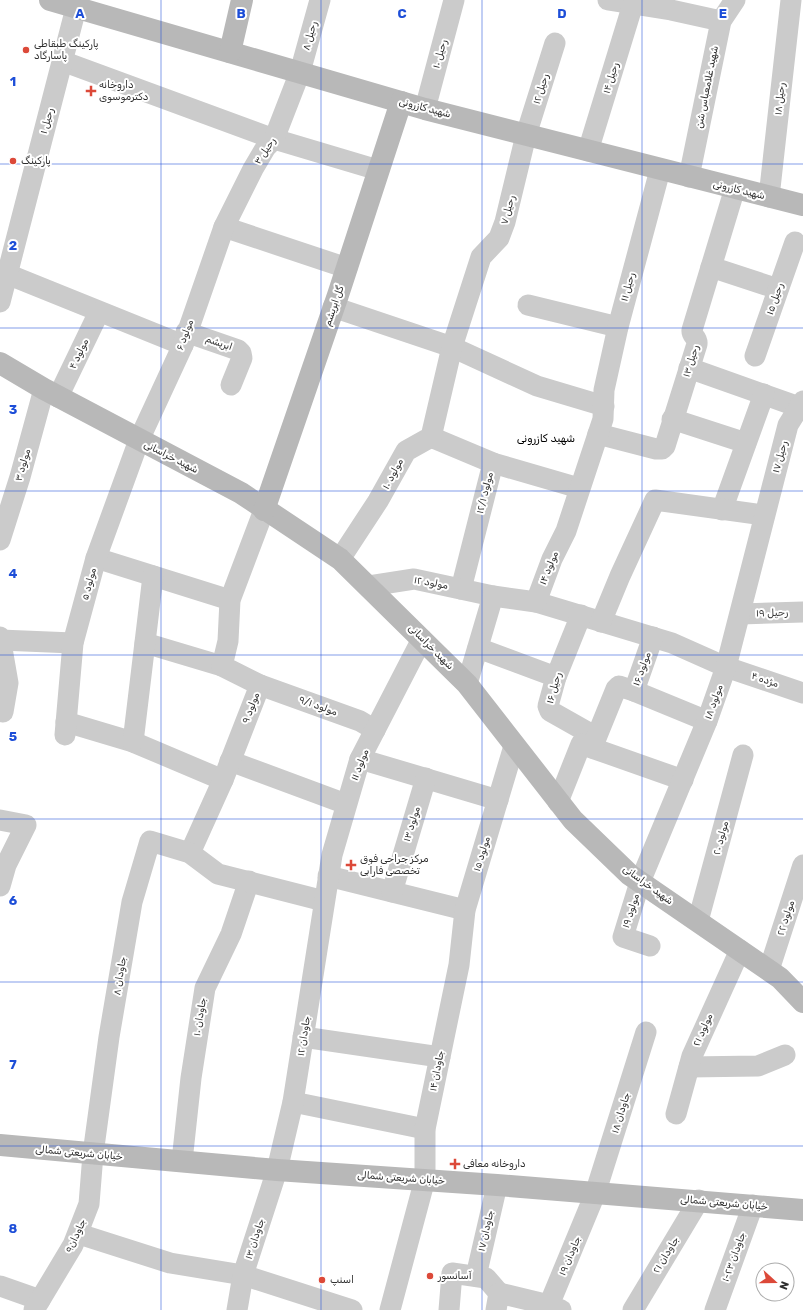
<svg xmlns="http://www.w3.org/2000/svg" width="803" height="1310" font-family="Rubik,'Noto Sans Arabic',sans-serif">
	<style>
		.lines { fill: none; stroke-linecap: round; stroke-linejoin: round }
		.street { stroke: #cbcbcb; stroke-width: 21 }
		.secondary { stroke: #b8b8b8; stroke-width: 22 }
		.grid { fill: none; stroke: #1d4ed8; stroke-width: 1; stroke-opacity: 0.55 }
		.poi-dot { fill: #dc4939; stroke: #fff; stroke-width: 1.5 }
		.labels { text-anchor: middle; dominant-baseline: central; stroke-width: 4; stroke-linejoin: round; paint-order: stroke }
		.street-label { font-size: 10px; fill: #2e2e2e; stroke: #fff }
		.poi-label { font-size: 10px; fill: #2e2e2e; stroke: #fff; text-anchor: start }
		.neighbourhood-label { font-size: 11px; fill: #000; stroke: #fff }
		.grid-label { font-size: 13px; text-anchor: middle; font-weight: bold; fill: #1d4ed8; stroke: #fff; stroke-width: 4; stroke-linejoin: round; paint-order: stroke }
	</style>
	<rect width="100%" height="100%" fill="#fff"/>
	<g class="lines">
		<!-- street -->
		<g class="street">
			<polyline points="608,0 671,10 721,21"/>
			<polyline points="62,61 274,139 378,170"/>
			<polyline points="425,109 454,0"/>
			<polyline points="588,151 633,4"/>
			<polyline points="689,177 721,21 735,0"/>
			<polyline points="769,197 791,0"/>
			<polyline points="224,227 347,268"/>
			<polyline points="711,267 778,289"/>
			<polyline points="7,274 183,345"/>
			<polyline points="0,302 76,8"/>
			<polyline points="528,305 618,327"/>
			<polyline points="333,307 452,347 537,386 604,406"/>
			<polyline points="186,332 238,350 241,353 242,358 231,385"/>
			<polyline points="755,356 795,242"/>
			<polyline points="689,368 799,407"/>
			<polyline points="58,397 99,312"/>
			<polyline points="672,419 746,443"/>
			<path d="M598,434L656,449H662L665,446L697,344C698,337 691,336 692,330L735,188"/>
			<polyline points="431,437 493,463 461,589"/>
			<polyline points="493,463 579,488"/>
			<polyline points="722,510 764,394"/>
			<polyline points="0,540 20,477 44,389"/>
			<polyline points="96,558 230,600"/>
			<polyline points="340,559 378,501 406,451 431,437 452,347 481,257 499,238 505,222 526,135 555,43"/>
			<polyline points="369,586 414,579 493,596"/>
			<polyline points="536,602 672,643 726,667 803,693"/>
			<polyline points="740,614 803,612"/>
			<polyline points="581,615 556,677 548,706 550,711 596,737"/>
			<polyline points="601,622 620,576 655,500 764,515"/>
			<polyline points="0,637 8,683 3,712"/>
			<polyline points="0,640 73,643"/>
			<polyline points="145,643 222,666"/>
			<polyline points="478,648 556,677"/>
			<polyline points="467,684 493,596 536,602 552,559 566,531 603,419 604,390 618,327 660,170"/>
			<polyline points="260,685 360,721 375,730"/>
			<polyline points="634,691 707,721"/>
			<polyline points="66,722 133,742 223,780"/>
			<polyline points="65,735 73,643 96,558 139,440 183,345 224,227 253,169 266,147 274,139 300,72 320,0"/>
			<polyline points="133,742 153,576"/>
			<polyline points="592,748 683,780"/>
			<polyline points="360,759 498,800"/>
			<polyline points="230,761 346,804"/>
			<polyline points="558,802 581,744 592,748 616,689 619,686 634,691 653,637"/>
			<polyline points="0,820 26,825 6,865 0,886"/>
			<polyline points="190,853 223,780 260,685 222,666 228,641 230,600 264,510"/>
			<polyline points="328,876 465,910"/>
			<polyline points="392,892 426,778"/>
			<polyline points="698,921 743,755"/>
			<polyline points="650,946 623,937 640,882 707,721 726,667 788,425 803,401"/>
			<polyline points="769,970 803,865"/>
			<polyline points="303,1037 440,1057"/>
			<polyline points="689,1067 758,1066 785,1055"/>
			<polyline points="293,1102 425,1129"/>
			<polyline points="676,1114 692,1056 740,950"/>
			<polyline points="182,1161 191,1078 205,988 231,934 249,881"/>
			<polyline points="79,1234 170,1263 243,1275 352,1310"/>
			<polyline points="476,1276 497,1185"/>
			<polyline points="0,1286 40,1300"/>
			<polyline points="34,1310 73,1245 89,1204 93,1154 109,1037 132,902 150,841 190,853 218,874 324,901"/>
			<polyline points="237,1310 243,1275 277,1170 293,1102 332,855 360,759 422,639"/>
			<polyline points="390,1310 425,1179 425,1129 459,965 465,910 514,746"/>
			<polyline points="449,1310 452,1273 486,1278 499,1293"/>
			<polyline points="496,1310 499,1293 549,1305"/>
			<polyline points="561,1310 549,1305 595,1194 646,1032"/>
			<polyline points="633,1310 699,1200"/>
			<polyline points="715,1310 753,1205"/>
		</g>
		<!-- secondary -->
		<g class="secondary">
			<polyline points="50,0 425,109 803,205"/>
			<polyline points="230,52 242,0"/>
			<polyline points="0,363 44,389 241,493 340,559 467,684 573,820 630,875 780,978 803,1002"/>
			<polyline points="264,510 338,295 401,102"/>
			<polyline points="0,1145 277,1170 497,1185 803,1210"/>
		</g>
	</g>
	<!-- grid -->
	<path class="grid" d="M161,0V1310M321,0V1310M482,0V1310M642,0V1310M0,164H803M0,328H803M0,491H803M0,655H803M0,819H803M0,982H803M0,1146H803"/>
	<!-- markers -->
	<g class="poi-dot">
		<circle cx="26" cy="50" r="4"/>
		<path d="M89 85h4v4h4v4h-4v4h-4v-4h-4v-4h4z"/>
		<circle cx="13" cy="161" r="4"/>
		<path d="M349 859h4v4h4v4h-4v4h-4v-4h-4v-4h4z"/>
		<path d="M453 1158h4v4h4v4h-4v4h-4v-4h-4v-4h4z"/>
		<circle cx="430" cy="1276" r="4"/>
		<circle cx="322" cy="1280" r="4"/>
	</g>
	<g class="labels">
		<!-- street labels -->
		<g class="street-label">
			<text transform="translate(310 36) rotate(-75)">رحیل ۸</text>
			<text transform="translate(440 54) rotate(-75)">رحیل ۱۰</text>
			<text transform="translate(611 78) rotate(-73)">رحیل ۱۴</text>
			<text transform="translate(707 87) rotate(-79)">شهید غلامعباس شن</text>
			<text transform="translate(541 89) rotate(-73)">رحیل ۱۲</text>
			<text transform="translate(780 99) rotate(-84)">رحیل ۱۸</text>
			<text transform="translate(425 108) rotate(15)">شهید کازرونی</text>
			<text transform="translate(47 121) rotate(-75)">رحیل ۱</text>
			<text transform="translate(265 151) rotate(-56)">رحیل ۳</text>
			<text transform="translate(739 190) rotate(14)">شهید کازرونی</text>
			<text transform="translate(508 210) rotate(-75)">رحیل ۷</text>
			<text transform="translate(628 287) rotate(-75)">رحیل ۱۱</text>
			<text transform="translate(775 299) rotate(-71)">رحیل ۱۵</text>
			<text transform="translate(334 306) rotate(-71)">گل ابریشم</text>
			<text transform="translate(185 335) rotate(-70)">مولود ۶</text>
			<text transform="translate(219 343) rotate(19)">ابریشم</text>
			<text transform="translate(79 354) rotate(-64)">مولود ۴</text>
			<text transform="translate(691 361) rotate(-73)">رحیل ۱۳</text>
			<text transform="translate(171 457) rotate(27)">شهید خراسانی</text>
			<text transform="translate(780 457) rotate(-75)">رحیل ۱۷</text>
			<text transform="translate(23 465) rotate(-74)">مولود ۳</text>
			<text transform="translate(393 474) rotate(-62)">مولود ۱۰</text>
			<text transform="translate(485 493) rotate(-76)">مولود ۱۲/۱</text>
			<text transform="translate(549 568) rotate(-68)">مولود ۱۴</text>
			<text transform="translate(431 583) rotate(10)">مولود ۱۲</text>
			<text transform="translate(89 584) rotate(-75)">مولود ۵</text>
			<text transform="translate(772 613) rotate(-2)">رحیل ۱۹</text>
			<text transform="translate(431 647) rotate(45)">شهید خراسانی</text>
			<text transform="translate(642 669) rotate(-70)">مولود ۱۶</text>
			<text transform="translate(765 680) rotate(19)">مژده ۴</text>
			<text transform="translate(554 688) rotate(-75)">رحیل ۱۶</text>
			<text transform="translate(714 702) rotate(-70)">مولود ۱۸</text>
			<text transform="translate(318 706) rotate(20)">مولود ۹/۱</text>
			<text transform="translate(251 708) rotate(-69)">مولود ۹</text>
			<text transform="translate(360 765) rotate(-69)">مولود ۱۱</text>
			<text transform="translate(412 824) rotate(-73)">مولود ۱۳</text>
			<text transform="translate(721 838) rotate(-75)">مولود ۲۰</text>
			<text transform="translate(482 854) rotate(-73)">مولود ۱۵</text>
			<text transform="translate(648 885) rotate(36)">شهید خراسانی</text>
			<text transform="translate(631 911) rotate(-72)">مولود ۱۹</text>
			<text transform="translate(786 918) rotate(-72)">مولود ۲۲</text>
			<text transform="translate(120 976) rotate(-81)">جاودان ۸</text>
			<text transform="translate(200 1017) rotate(-81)">جاودان ۱۰</text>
			<text transform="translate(703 1030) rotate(-66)">مولود ۲۱</text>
			<text transform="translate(304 1036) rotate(-81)">جاودان ۱۲</text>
			<text transform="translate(437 1071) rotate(-79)">جاودان ۱۴</text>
			<text transform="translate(621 1113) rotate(-73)">جاودان ۱۸</text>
			<text transform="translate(79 1153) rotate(5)">خیابان شریعتی شمالی</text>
			<text transform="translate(401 1178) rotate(4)">خیابان شریعتی شمالی</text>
			<text transform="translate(724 1203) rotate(5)">خیابان شریعتی شمالی</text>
			<text transform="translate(486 1231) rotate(-77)">جاودان ۱۷</text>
			<text transform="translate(76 1236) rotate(-66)">جاودان۹</text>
			<text transform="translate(255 1239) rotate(-72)">جاودان ۱۳</text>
			<text transform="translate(666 1255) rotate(-59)">جاودان ۲۱</text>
			<text transform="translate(570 1256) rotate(-67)">جاودان ۱۹</text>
			<text transform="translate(734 1257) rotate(-70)">جاودان ۲۳-۱</text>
		</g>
		<!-- poi labels -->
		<g class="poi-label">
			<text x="34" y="44">پارکینگ طبقاطی<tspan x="34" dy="12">پاسارگاد</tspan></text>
			<text x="99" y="85">داروخانه<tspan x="99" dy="12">دکترموسوی</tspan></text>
			<text x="21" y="161">پارکینگ</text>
			<text x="360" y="859">مرکز جراحی فوق<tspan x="360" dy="12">تخصصی فارابی</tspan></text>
			<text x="463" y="1164">داروخانه معافی</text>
			<text x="438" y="1276">آسانسور</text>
			<text x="330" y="1280">اسنپ</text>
		</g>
		<!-- neighbourhood labels -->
		<g class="neighbourhood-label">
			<text x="546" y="438">شهید کازرونی</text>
		</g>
	</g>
	<g class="grid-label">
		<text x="80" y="18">A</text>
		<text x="241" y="18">B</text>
		<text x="402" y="18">C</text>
		<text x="562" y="18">D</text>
		<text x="723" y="18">E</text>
		<text x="13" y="86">1</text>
		<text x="13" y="250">2</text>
		<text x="13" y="414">3</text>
		<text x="13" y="578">4</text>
		<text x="13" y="741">5</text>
		<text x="13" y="905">6</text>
		<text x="13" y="1069">7</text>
		<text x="13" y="1233">8</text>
	</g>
	<!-- north arrow -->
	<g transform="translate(775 1282) rotate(111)"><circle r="19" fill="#ffffff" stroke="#ababab"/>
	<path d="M0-3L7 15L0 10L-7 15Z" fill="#dc4939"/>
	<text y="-6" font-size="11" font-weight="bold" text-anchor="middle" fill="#2e2e2e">N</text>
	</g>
</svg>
